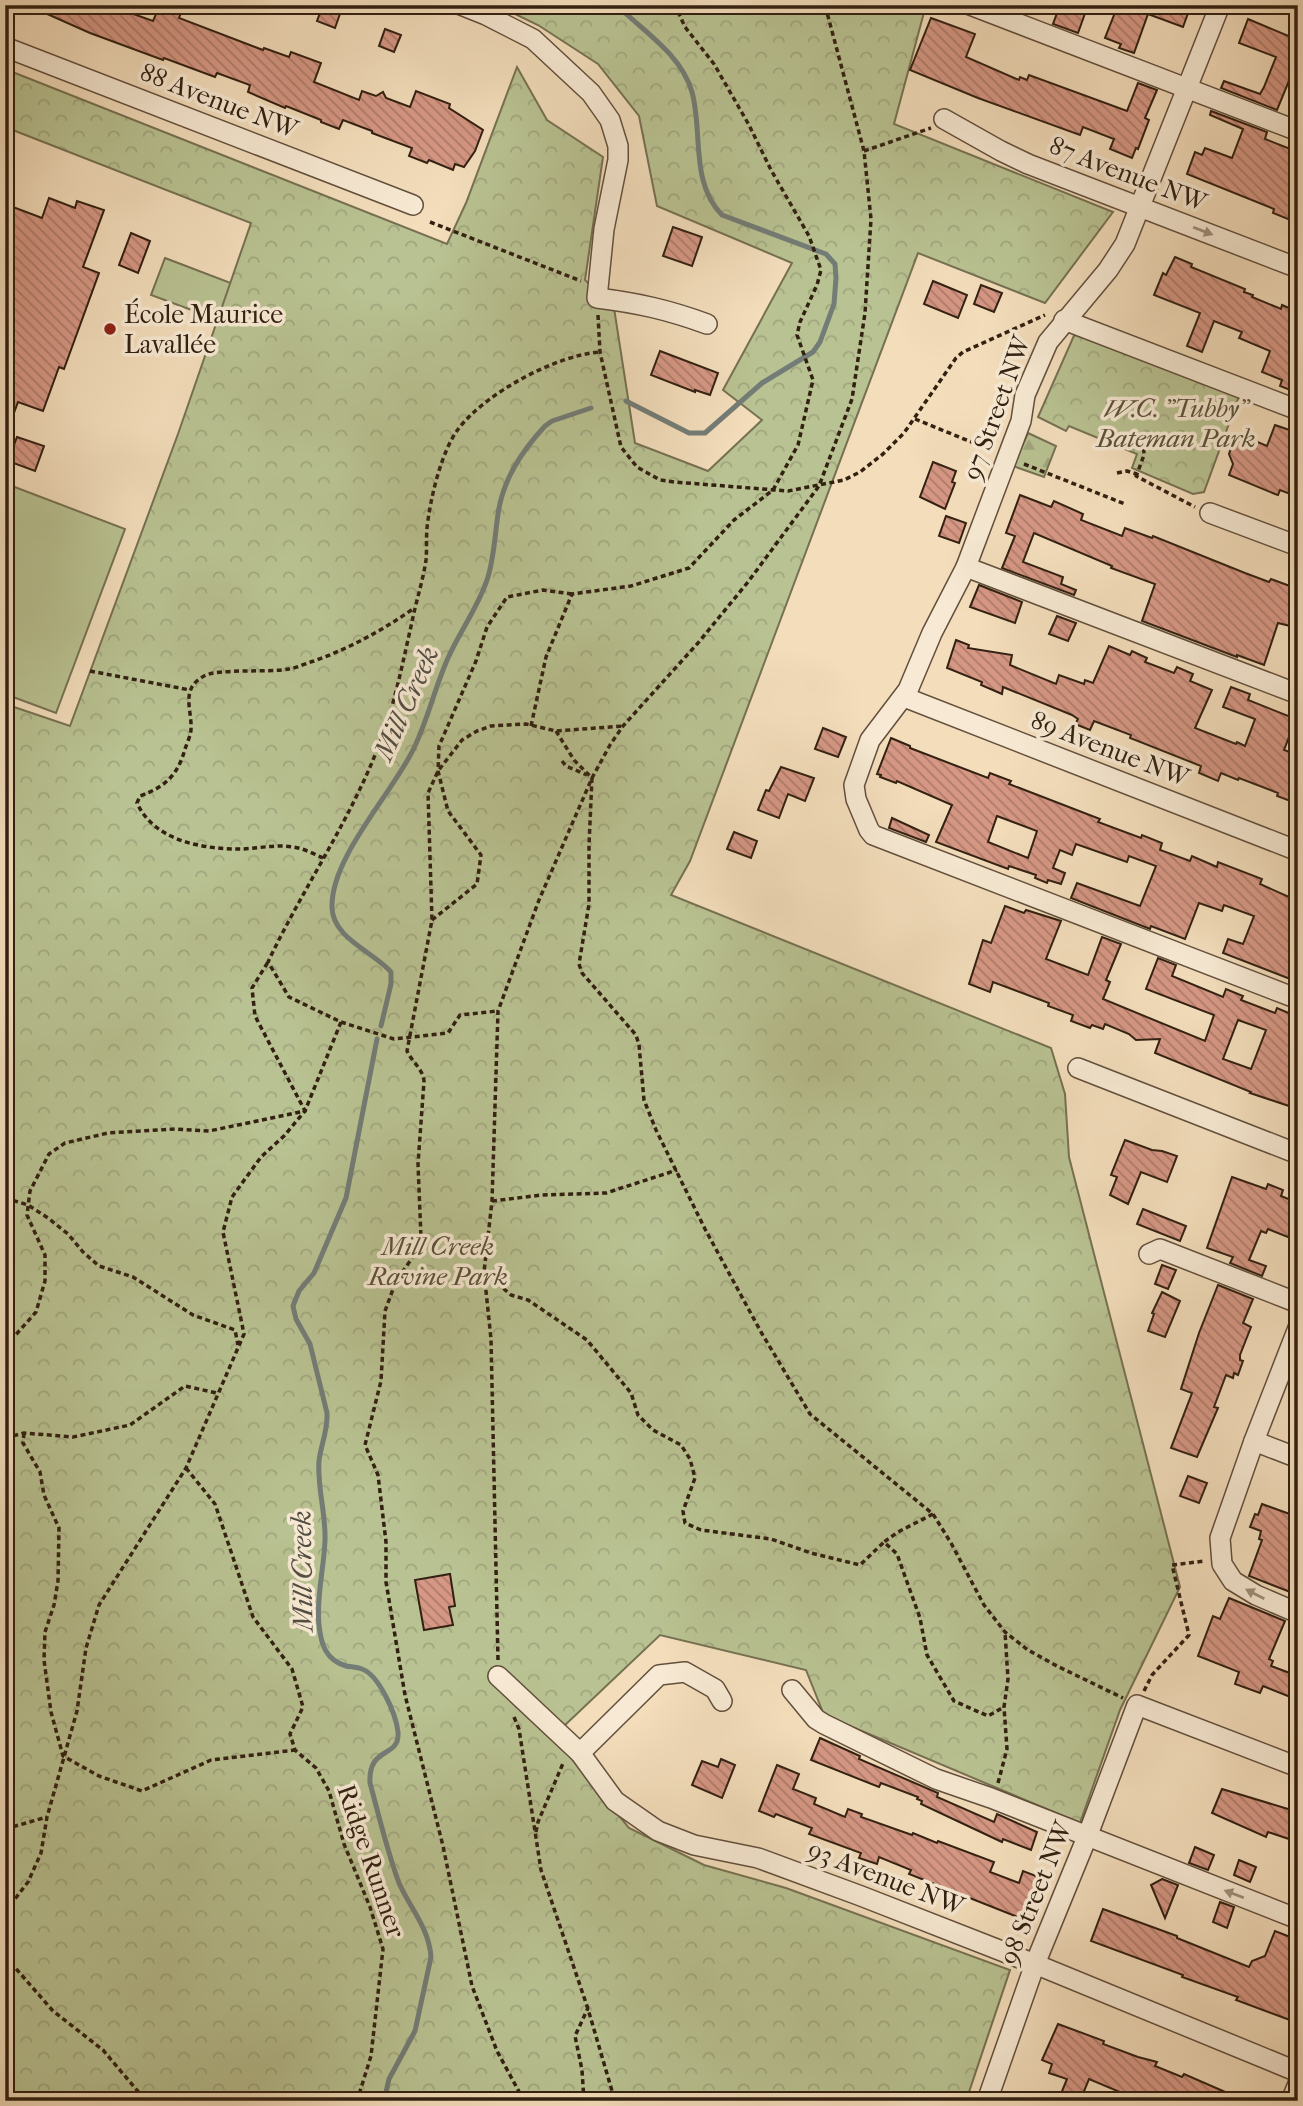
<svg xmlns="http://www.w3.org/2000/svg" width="1303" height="2106" font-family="'IM FELL French Canon',serif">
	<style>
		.grass { fill: #b9c292; stroke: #767152; stroke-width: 2 }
		.forest { fill: url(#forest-firs); stroke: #767152; stroke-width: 2 }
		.park { fill: url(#park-crowns); stroke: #767152; stroke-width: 2 }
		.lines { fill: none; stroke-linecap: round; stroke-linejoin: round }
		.stream { stroke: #737c76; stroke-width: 5 }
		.building { fill: url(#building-back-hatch); stroke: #322011; stroke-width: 2; fill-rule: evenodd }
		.minor-casing { stroke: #624f3c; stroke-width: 22 }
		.path { stroke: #322011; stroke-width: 3.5; stroke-dasharray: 5 3.5; stroke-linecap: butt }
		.minor { stroke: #f7e9d3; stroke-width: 19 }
		.oneway { fill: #9e8f7c }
		.poi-dot { fill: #8f2418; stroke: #f7e9d3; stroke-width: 2.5 }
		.labels { text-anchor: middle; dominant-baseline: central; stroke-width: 7; stroke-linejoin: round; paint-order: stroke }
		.street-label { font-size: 26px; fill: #322011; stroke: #f7e9d3 }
		.poi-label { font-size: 26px; fill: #322011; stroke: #f7e9d3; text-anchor: start }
		.park-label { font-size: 26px; font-style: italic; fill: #5a5138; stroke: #f7e9d3 }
		.water-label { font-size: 28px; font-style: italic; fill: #524e43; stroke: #f7e9d3 }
	</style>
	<defs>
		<pattern id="forest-firs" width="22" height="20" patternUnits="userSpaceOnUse" patternTransform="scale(1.75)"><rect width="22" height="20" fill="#b9c292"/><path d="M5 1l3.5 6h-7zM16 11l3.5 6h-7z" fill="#a0a67d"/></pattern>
		<pattern id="park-crowns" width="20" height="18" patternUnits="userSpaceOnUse" patternTransform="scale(1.75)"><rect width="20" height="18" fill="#b9c292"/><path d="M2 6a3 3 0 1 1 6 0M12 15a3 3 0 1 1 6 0" fill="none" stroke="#a0a67d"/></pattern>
		<pattern id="building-back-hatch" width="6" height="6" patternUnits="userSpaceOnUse" patternTransform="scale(1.75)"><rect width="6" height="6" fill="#d69784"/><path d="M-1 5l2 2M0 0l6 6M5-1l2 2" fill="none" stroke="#ae7b6b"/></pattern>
	</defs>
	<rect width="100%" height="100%" fill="#f3ddbb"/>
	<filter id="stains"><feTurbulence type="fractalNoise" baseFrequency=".00286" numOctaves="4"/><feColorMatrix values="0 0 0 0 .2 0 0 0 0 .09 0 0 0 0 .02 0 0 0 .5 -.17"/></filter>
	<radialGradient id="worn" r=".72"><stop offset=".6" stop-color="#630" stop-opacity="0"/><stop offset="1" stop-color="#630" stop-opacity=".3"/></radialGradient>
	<!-- grass -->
	<g class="grass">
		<polygon points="165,258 236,285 221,321 151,295"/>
		<polygon points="12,486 125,529 56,713 5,694 5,504"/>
	</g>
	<!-- forest -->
	<polygon class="forest" points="1028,433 1056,446 1044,477 1013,466"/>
	<!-- park -->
	<g class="park">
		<polygon points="496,5 926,5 894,124 1113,212 1045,303 918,253 690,861 671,895 1051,1048 1065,1094 1069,1157 1180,1587 1120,1710 1080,1823 824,1715 806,1670 660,1635 564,1726 586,1776 629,1828 704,1865 786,1888 1010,1970 966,2101 5,2101 5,704 70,726 178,434 251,223 5,127 5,69 447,244 466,203 517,67 547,120 603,157 585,280 614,308 635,443 708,471 762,420 723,390 792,263 657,206 639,116 598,64 538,25"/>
		<polygon points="1076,331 1239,396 1204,492 1193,494 1132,468 1137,454 1069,426 1066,431 1038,417"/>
	</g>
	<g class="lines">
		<!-- stream -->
		<g class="stream">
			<path d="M620,5L623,11C648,34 682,57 692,92C703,132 690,183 722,215L826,254L835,264L836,278L834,304L820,342L813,352L762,383L705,433H689L626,401"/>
			<path d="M381,1026L391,984V972C374,952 332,938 332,907C331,857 392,794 414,748C428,719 435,687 448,658C460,631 479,606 488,577C494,557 495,535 498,514C503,479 522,451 545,426L552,421L591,408"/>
			<path d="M377,1039L346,1198L314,1273L299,1291L293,1306L296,1319L310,1344L327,1413C328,1430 321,1444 319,1461C317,1487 326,1514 325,1540C324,1569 316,1597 319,1625C321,1645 326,1660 346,1666C351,1667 357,1667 362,1669C379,1675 396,1714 398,1732C400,1759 368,1745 370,1783C379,1816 387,1851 399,1883C410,1908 429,1928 431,1957L415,2031L389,2079L384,2101"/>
		</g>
	</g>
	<!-- building -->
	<g class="building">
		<polygon points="27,5 108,5 153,21 160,5 184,5 179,18 263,50 264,48 289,57 291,52 321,63 314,82 359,100 362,91 376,96 383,92 386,98 410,107 416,91 450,104 449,108 483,130 475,151 464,167 455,164 453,170 429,160 427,163 409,156 412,148 372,133 372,131 343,120 339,129 321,122 321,120 286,106 285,108 248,92 250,85 217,73 215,77 164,58 163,60 90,33"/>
		<polygon points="323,5 341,11 335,28 317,21"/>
		<polygon points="1060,5 1088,5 1078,33 1053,24"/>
		<polygon points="1118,5 1191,5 1183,27 1148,14 1134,53 1119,48 1121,44 1105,38"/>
		<polygon points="931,18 975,34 966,57 1019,80 1020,77 1027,80 1029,75 1127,111 1138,83 1157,90 1145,118 1149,120 1138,149 1136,148 1132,158 1110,149 1114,139 1083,127 1080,135 978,98 910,70"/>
		<polygon points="1248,19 1298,40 1298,73 1293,71 1277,110 1221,88 1224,81 1260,94 1264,87 1276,57 1239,43"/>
		<polygon points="385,29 401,35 394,52 379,46"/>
		<polygon points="1211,111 1267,132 1265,139 1298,152 1298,223 1273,213 1274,209 1187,174 1195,152 1202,155 1205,148 1232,158 1243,129 1210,115"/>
		<polygon points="49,198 75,208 77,201 104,210 83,267 99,273 64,369 59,367 43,411 18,402 7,432 5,204 42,218"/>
		<polygon points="673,227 702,237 692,266 663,256"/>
		<polygon points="131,233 150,241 138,273 119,265"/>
		<polygon points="1175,257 1192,264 1191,267 1245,289 1244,292 1253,295 1252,297 1281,309 1282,305 1298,312 1298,393 1280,386 1282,380 1262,372 1270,351 1239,338 1242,332 1214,321 1202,352 1187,346 1200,313 1154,295 1163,273 1166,275"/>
		<polygon points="933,281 967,295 958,318 924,304"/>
		<polygon points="981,285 1002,293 994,312 974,304"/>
		<polygon points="660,351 718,373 710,395 695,390 695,392 651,375"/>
		<polygon points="1275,425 1298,433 1298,483 1293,495 1280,490 1278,495 1275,494 1229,475 1233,464 1229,454 1234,440 1240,442 1248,438 1267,446"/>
		<polygon points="17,437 44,446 35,471 8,461"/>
		<polygon points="933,462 956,471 952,482 955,483 945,509 920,497"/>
		<polygon points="1020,495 1051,507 1054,501 1083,514 1081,520 1122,536 1125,528 1152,538 1153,536 1245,573 1269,582 1271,579 1298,589 1298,628 1278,623 1264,665 1237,655 1237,657 1142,621 1155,584 1111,568 1112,566 1034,533 1023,562 1063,577 1061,584 1076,590 1074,595 1002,568 1015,536 1006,533"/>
		<polygon points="946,516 966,523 959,543 939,536"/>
		<polygon points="979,585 1022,602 1015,623 970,607"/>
		<polygon points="1057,616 1076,623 1068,641 1049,634"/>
		<polygon points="956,640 969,645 968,648 1012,655 1010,665 1056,684 1059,675 1084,684 1085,680 1093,683 1109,646 1130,655 1132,651 1147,658 1145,662 1174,673 1177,667 1193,674 1190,681 1212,690 1195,728 1236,744 1237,742 1245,746 1255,719 1223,707 1231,687 1250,694 1248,700 1296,719 1284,750 1298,755 1298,791 1293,802 1277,796 1278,793 1239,778 1238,780 1221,773 1218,781 1199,773 1201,766 1130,738 1131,735 1094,721 1090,730 1075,724 1078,719 1072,715 1003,687 1002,694 981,685 982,682 947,668"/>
		<polygon points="823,728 846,737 838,757 815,749"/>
		<path d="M891,738L910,746V748L988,778L990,773L1011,781L1009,784L1100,819L1098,822L1141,838L1142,835L1162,843L1160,850L1190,861L1192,856L1217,867L1218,862L1262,879L1260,884L1298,901V982L1223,953L1228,939L1243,944L1254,916L1224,905L1222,911L1199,903L1185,939L1151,926L1150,929L1071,898L1077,883L1140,906L1156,866L1129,856L1127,862L1076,844L1072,855L1060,850L1053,868L1065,873L1061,884L1048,880L1047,883L1035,878L1036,875L1009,866L1008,869L936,842L952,805L897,781L896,783L880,777L881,775L877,774ZM997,816L1037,831L1028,858L988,842Z"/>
		<polygon points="781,767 814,778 805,801 788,794 779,818 758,810 766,790 769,791"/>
		<polygon points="892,818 929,835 926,842 889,828"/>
		<polygon points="734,832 757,841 751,858 727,849"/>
		<path d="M1005,906L1024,913L1026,910L1061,921L1046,959L1088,975L1102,937L1121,944L1106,980L1110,982L1103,999L1205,1041L1214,1015L1146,989L1158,958L1176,965L1172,976L1223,997L1226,989L1243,996L1241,1000L1275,1013L1277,1008L1298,1017V1109L1250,1093L1251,1092L1155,1053L1160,1039L1136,1040L1129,1034L1105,1024L1103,1029L1092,1025L1090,1028L1071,1021L1073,1015L1048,1006L1049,1003L993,982L990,992L969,984L983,940L991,943ZM1238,1020L1266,1030L1251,1069L1223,1059Z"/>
		<polygon points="1125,1140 1152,1150 1162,1151 1177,1156 1167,1182 1141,1172 1128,1204 1110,1195 1117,1177 1111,1175"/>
		<polygon points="1232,1177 1266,1189 1268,1184 1283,1190 1281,1196 1298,1203 1298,1241 1268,1229 1266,1233 1261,1231 1249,1260 1266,1266 1262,1276 1230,1263 1233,1257 1207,1248"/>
		<polygon points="1143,1209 1186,1226 1180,1241 1137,1224"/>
		<polygon points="1162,1265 1176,1270 1168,1289 1155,1284"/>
		<polygon points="1218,1285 1253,1299 1243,1323 1251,1327 1240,1355 1240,1360 1243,1361 1238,1375 1234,1373 1233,1378 1226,1375 1214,1407 1218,1408 1197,1457 1171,1448 1192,1393 1181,1389 1199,1333"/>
		<polygon points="1162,1292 1180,1301 1165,1337 1148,1331 1154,1314 1152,1313"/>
		<polygon points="1188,1476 1207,1483 1199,1503 1180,1496"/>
		<polygon points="1262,1504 1298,1517 1298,1595 1249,1576 1262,1540 1259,1539 1261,1531 1250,1527 1255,1514 1258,1515"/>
		<polygon points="450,1574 455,1606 449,1607 453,1625 424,1630 415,1580"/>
		<polygon points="1229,1598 1285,1621 1269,1659 1273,1661 1271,1666 1298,1676 1298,1700 1263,1686 1260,1693 1235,1684 1239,1672 1198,1656 1213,1616 1220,1619"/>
		<polygon points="820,1738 860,1756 859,1759 938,1793 937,1797 994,1822 997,1814 1037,1832 1031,1850 1003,1839 1002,1842 921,1804 922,1801 917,1799 918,1797 881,1783 879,1787 811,1760"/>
		<polygon points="721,1759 735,1765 722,1798 692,1785 702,1761 718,1767"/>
		<polygon points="777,1765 799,1774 793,1789 816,1798 814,1804 845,1817 848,1809 862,1814 861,1817 912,1835 913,1833 937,1843 938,1841 994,1862 990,1872 1019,1883 1023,1871 1044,1879 1032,1917 1028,1921 909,1874 911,1870 879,1857 877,1864 859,1858 861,1853 809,1834 812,1828 776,1814 774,1817 759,1811"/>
		<polygon points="1222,1789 1298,1812 1298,1842 1268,1832 1266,1837 1212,1813"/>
		<polygon points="1195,1847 1214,1855 1208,1870 1189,1863"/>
		<polygon points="1239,1860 1256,1867 1250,1882 1234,1875"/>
		<polygon points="1162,1879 1178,1885 1165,1918 1151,1885"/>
		<polygon points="1220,1902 1234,1907 1227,1928 1213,1922"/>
		<polygon points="1103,1909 1177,1936 1177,1938 1249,1967 1252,1961 1265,1956 1275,1931 1298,1940 1298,2023 1236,2000 1238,1997 1182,1977 1183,1975 1091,1941"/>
		<polygon points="1058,2024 1104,2041 1103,2044 1138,2057 1157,2062 1155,2066 1182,2077 1184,2074 1246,2101 1159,2101 1144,2095 1141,2101 1117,2101 1120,2092 1089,2079 1080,2101 1058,2101 1067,2079 1049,2073 1052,2064 1042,2060"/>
	</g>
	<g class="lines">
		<!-- minor casing -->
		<g class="minor-casing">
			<g id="minor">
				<path d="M461,5L486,15L533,39L591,93L610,120L618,146V160L604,229L597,298C638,303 669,310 707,324"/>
				<polyline points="970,5 1298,131"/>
				<polyline points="1220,5 1125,244 1108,270 1048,342 1025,395 1021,421 966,567 932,633 908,690 870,740 854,785 856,799 869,830 873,835 1298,999"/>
				<polyline points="5,47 413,205"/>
				<polyline points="944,119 1001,151 1028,164 1298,268"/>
				<polyline points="1064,320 1298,410"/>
				<polyline points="1210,513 1298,546"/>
				<polyline points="966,567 1298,694"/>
				<polyline points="904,697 1298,851"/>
				<polyline points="1078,1068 1298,1154"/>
				<polyline points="1149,1254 1160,1249 1293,1301 1298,1305"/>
				<polyline points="1298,1328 1254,1441 1220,1538 1222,1564 1233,1581 1256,1595 1298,1613"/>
				<polyline points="1254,1441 1298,1458"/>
				<polyline points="498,1676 580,1753 615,1801 658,1831 694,1845 758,1858 861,1896 1035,1964 1298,2072"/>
				<polyline points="792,1690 816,1719 824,1724 936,1779 991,1798 1298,1919"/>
				<polyline points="580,1753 659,1675 685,1672 715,1689 722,1701"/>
				<polyline points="987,2101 1035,1964 1087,1837 1137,1705 1298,1767"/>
				<polyline points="1291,2101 1298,2084"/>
			</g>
		</g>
		<!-- path -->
		<g class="path">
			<polyline points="864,151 931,128"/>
			<polyline points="430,222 581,281"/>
			<polyline points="598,315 600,352 621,447 637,467 660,480 674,482 788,491 844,480 860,472 883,454 904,433 956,358 963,352 1045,315"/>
			<polyline points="915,419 991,450"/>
			<polyline points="1024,464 1125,504"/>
			<polyline points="1117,473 1127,471 1137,474 1144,455 1143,433"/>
			<polyline points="1137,474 1136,476 1195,507"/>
			<polyline points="90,671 190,690"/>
			<polyline points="531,726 546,657 572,594 631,586 689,568 734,520 773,490 798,445 813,380 797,335 800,322 817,285 821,270 809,236 771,170 749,125 714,64 685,27 675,5"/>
			<polyline points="556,731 574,760 592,778 589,845 589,904 579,964 582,973 636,1035 639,1045 644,1100 656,1130 705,1229 761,1332 810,1414 933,1514 951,1543 984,1605 1005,1632 1028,1650 1057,1666 1123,1698"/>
			<polyline points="562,761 566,766 587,775"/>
			<path d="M323,858C314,854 303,848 293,847C275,844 256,849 239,849C200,849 154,840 137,803L140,796C165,787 178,775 185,749C187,743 191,735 191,729C192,709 180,689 204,676C218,668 269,673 289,669C297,668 306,663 314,661C350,648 381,631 413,609"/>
			<polyline points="432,920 477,884 481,855 448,811 438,771 439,746 476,661 487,627 507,597 543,590 572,594"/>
			<polyline points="341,1022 394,1039 448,1033 460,1015 498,1011"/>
			<polyline points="5,1198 28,1205 48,1218 68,1234 83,1252 99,1266 133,1277 193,1315 235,1330 238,1345"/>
			<polyline points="492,1201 542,1195 606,1193 677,1170"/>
			<polyline points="484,1272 511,1295 528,1300 587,1340 631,1393 638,1415 653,1430 681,1445 690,1459 695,1478 683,1511 685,1523 701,1530 771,1539 811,1553 860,1565 884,1542"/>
			<polyline points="5,1347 36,1312 45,1281 45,1255 27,1215 30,1191 49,1154 65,1143 108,1133 176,1129 209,1131 305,1111 255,1016 252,988 268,962"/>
			<polyline points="24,1433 23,1443 40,1472 44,1495 59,1528 58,1581 54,1605 45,1632 44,1660 51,1712 63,1756 99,1776 142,1791 211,1760 295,1750"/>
			<polyline points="5,1438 24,1433 73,1437 130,1425 185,1386 217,1393"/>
			<polyline points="186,1468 215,1504 253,1617 292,1669 303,1707 290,1734 295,1750 316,1768 329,1791 344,1844 370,1907 383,1949 371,2056 357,2101"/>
			<polyline points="933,1514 898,1532 884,1542 897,1554 920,1618 927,1655 954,1701 988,1716 1004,1707"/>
			<polyline points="498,1660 491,1339 484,1272 492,1201 498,1011 539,900 592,778 610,745 623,726 698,643 748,582 819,486 852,399 865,313 871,219 864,151 825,5"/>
			<polyline points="1144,1691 1152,1675 1189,1635 1172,1565 1205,1561"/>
			<polyline points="514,1717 519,1729 541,1870 588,2009 615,2101"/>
			<polyline points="998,1783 1007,1749 1004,1707 1008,1679 1005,1632"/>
			<polyline points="5,1829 47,1817"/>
			<polyline points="536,1832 538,1822 564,1761"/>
			<path d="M5,1912L28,1882L41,1853L47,1817L77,1711L86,1648L99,1605L186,1468L244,1334L223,1232L232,1197L261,1157L284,1136L305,1111L341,1022L289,997L268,962C302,890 348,824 377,750C394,709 402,665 412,622C416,601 423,581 426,560C427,550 426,539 427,528C430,500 441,451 459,428C486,393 556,355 600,352"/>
			<polyline points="5,1956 53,2011 103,2050 146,2101"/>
			<polyline points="5,2094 14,2101"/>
			<path d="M524,2101L497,2051L472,1986L443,1846L405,1695L386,1582V1542L378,1475L365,1445L381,1381L385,1311L396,1281L415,1254L421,1238L418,1164L424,1081C423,1069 412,1062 407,1051L432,920L428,793L438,771L462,740L477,731L491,726L526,724L556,731L623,726"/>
			<polyline points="584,2101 582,2070 575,2036 588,2008"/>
		</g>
		<!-- minor -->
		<use href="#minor" class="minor"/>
	</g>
	<!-- one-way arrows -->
	<defs><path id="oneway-solid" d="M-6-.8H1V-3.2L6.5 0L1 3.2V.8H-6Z" transform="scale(1.75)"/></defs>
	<g class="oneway">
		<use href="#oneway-solid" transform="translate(1203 231) rotate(21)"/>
		<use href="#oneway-solid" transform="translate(1255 1594) rotate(-153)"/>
		<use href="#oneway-solid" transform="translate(1234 1894) rotate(-159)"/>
	</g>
	<!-- markers -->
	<circle class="poi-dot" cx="110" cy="329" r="7"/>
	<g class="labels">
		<!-- street labels -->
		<g class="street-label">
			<text transform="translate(219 101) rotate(21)">88 Avenue NW</text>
			<text transform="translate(1128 174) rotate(21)">87 Avenue NW</text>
			<text transform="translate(997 408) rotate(-70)">97 Street NW</text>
			<text transform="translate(1110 749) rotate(21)">89 Avenue NW</text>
			<text transform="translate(371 1861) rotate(71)">Ridge Runner</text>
			<text transform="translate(886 1878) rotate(21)">93 Avenue NW</text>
			<text transform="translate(1036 1893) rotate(-68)">98 Street NW</text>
		</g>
		<!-- poi labels -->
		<g class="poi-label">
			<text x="124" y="314">École Maurice<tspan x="124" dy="30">Lavallée</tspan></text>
		</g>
		<!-- park labels -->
		<g class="park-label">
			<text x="1176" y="408">W.C. "Tubby"<tspan x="1176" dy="30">Bateman Park</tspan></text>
			<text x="438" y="1246">Mill Creek<tspan x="438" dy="30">Ravine Park</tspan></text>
		</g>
		<!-- water labels -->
		<g class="water-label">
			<text transform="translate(406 703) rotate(-66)">Mill Creek</text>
			<text transform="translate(302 1571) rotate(-91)">Mill Creek</text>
		</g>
	</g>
	<!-- margin -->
	<rect width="1303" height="2106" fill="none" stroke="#f3ddbb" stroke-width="28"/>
	<rect x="7" y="7" width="1289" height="2092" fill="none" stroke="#322011" stroke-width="3.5"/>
	<rect x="14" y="14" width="1275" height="2078" fill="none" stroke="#322011" stroke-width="2"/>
	<rect width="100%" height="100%" filter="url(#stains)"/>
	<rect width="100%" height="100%" fill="url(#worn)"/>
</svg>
